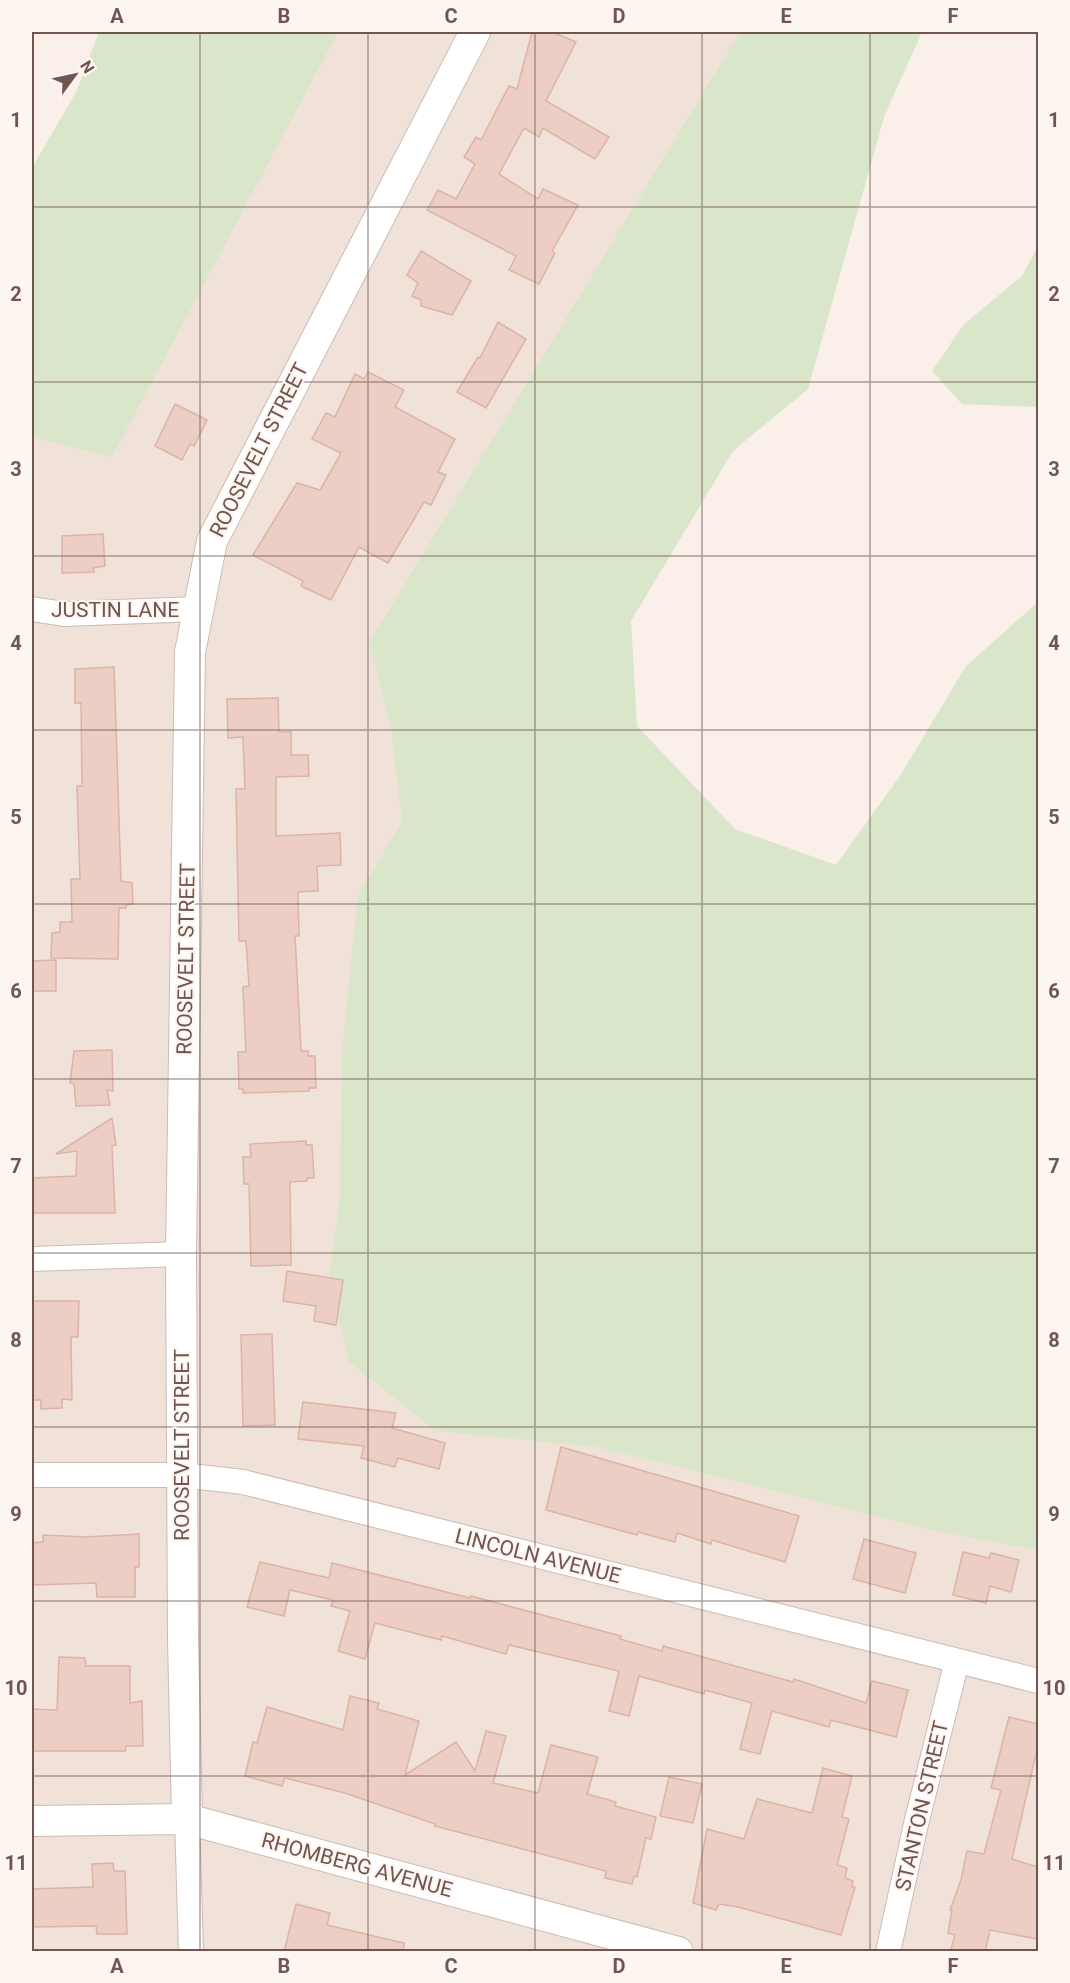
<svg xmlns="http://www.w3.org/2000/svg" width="1070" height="1983" font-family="Roboto,sans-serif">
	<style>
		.residential { fill: #f0e2d8 }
		.green { fill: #d9e6c9 }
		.building { fill: #eccec4; stroke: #dcb3a6; stroke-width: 1.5 }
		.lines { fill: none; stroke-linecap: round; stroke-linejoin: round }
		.minor-casing { stroke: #ccbab3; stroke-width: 26 }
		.tertiary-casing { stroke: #ccbab3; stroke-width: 32 }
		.minor { stroke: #fff; stroke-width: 24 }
		.tertiary { stroke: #fff; stroke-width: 30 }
		.grid { fill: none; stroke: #715650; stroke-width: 1.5; stroke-opacity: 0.55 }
		.labels { text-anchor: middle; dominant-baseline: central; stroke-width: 4.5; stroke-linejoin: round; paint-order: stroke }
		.street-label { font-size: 21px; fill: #715650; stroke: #fdf5ef }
		.neatline { fill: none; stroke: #715650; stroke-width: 2 }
		.grid-label { font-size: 20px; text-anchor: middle; font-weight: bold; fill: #715650 }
	</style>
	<rect width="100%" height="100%" fill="#faf0e9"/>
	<!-- residential -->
	<polygon class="residential" points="299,32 748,32 422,764 1038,1509 1038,1951 32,1951 32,415"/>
	<!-- green -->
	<g class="green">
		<polygon points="99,32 338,32 112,457 32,437 32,168 76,92"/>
		<polygon points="740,32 922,32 884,117 808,389 733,451 631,621 637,726 735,829 836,865 900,776 966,666 1038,602 1038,1550 945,1533 596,1447 436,1431 349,1362 329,1278 340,1198 342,1052 358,896 402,821 391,728 369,643"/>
		<polygon points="1038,246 1038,407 962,404 932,371 964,324 1022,276"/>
	</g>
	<!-- building -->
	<g class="building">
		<polygon points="532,32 552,32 576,42 546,101 609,137 595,159 543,128 539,137 524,128 499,174 538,199 543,189 578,205 552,251 555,253 539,284 509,270 516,256 427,210 438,190 456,199 475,164 464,157 476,137 481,140 509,86 517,89"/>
		<polygon points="421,251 471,281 452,315 421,306 421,300 412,296 418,283 407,275"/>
		<polygon points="498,322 526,339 486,408 457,392 478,357 480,358"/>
		<polygon points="368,372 404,390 395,407 455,439 438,472 446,475 431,505 424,502 388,563 359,547 331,600 301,586 303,581 253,555 297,483 320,490 341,453 312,439 326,413 335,417 355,374 364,379"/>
		<polygon points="175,404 207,420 194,446 190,444 182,460 155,446"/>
		<polygon points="103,534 105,566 93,568 94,572 62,573 62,536"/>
		<polygon points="114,667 121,881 132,883 133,904 126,905 126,908 119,908 118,959 51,958 52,933 60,932 60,922 72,922 71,879 80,879 77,786 82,786 81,703 75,703 75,669"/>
		<polygon points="278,698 279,732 291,732 291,755 308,755 309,776 276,777 276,836 340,833 341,865 317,866 318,891 298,892 299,936 295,936 301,1051 308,1051 308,1056 315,1056 316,1088 309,1088 309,1091 243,1093 243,1089 239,1089 238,1052 246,1052 243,987 249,986 246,941 239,941 236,789 245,789 243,737 228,738 227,699"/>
		<polygon points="56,960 56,991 32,991 32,961"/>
		<polygon points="112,1050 113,1091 107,1090 110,1105 76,1106 74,1084 70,1083 74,1051"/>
		<polygon points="112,1118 116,1145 112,1146 115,1213 32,1213 32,1178 76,1176 77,1151 56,1154"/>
		<polygon points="306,1141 306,1145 312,1145 314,1178 307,1178 307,1181 290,1182 291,1265 251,1266 249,1184 244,1184 243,1157 251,1157 250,1144"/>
		<polygon points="287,1271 343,1280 336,1325 314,1321 316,1306 283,1301"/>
		<polygon points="32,1301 79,1301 78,1337 71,1337 72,1400 62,1399 62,1408 41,1409 41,1400 32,1400"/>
		<polygon points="272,1334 275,1425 243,1426 241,1335"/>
		<polygon points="303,1402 396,1413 392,1428 445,1443 439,1469 398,1458 395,1467 361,1458 364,1446 298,1439"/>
		<polygon points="561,1447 799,1516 785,1562 712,1540 711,1544 677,1533 675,1542 638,1532 637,1535 546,1510"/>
		<polygon points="139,1534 139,1567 135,1567 135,1597 97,1597 96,1583 32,1585 32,1543 43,1542 43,1535 85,1537"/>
		<polygon points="864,1539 916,1553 905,1593 853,1579"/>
		<polygon points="963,1552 989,1558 991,1553 1019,1560 1011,1592 990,1586 986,1603 953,1595"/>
		<polygon points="260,1562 329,1578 332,1563 470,1598 471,1596 621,1636 620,1639 662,1651 663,1646 793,1682 794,1679 866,1703 872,1681 908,1690 896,1737 831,1720 829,1727 772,1711 760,1754 740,1749 752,1703 705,1690 704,1694 639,1676 629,1716 609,1711 619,1671 509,1645 506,1654 442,1636 441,1640 375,1623 365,1659 338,1651 350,1611 331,1606 333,1600 290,1590 284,1616 247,1607"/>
		<polygon points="59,1657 85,1658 86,1666 130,1666 130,1703 142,1701 143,1746 126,1746 125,1751 32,1751 32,1709 57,1710"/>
		<polygon points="350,1696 379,1703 377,1709 419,1721 405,1775 456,1742 475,1771 486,1731 506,1736 493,1783 538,1793 551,1745 598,1757 587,1794 616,1802 615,1806 656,1817 651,1839 646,1838 637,1877 634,1876 632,1884 605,1878 606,1871 435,1826 435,1824 345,1793 285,1778 282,1786 245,1776 253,1742 257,1743 267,1707 343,1730"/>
		<polygon points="1009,1717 1038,1724 1038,1745 1012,1859 1038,1867 1038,1939 990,1930 985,1952 950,1952 955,1935 948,1933 952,1910 950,1910 961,1880 967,1851 984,1854 1001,1790 991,1788"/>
		<polygon points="823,1768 852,1776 842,1817 849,1819 837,1865 847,1868 845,1878 853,1881 852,1887 855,1887 841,1935 738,1907 719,1904 716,1910 693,1903 707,1829 744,1839 757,1799 812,1813"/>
		<polygon points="669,1777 702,1784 693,1823 660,1816"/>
		<polygon points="113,1863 114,1871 125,1871 127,1934 97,1934 96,1926 32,1927 32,1889 93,1887 92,1864"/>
		<polygon points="296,1904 330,1913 327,1925 404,1943 403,1952 284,1952"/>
	</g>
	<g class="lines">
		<!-- minor casing -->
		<g class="minor-casing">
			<g id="minor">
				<polyline points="32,609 64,614 198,609"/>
				<polyline points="32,1259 181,1254"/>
				<polyline points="32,1475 182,1475 243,1482 1038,1681"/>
				<polyline points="187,1819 191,1952"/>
				<polyline points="888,1952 916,1824 957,1661"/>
			</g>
		</g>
		<!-- tertiary casing -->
		<g class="tertiary-casing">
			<g id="tertiary">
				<polyline points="187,1819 183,1639 181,1254 190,652 212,541 475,32"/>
				<polyline points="32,1821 187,1819 678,1952"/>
			</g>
		</g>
		<!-- minor -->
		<use href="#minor" class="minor"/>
		<!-- tertiary -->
		<use href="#tertiary" class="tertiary"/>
	</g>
	<!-- grid -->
	<path class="grid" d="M200,32V1952M368,32V1952M535,32V1952M702,32V1952M870,32V1952M32,207H1038M32,382H1038M32,556H1038M32,730H1038M32,904H1038M32,1079H1038M32,1253H1038M32,1427H1038M32,1601H1038M32,1776H1038"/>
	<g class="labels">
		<!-- street labels -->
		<g class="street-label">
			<text transform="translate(259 450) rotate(-63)">ROOSEVELT STREET</text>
			<text x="115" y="610">JUSTIN LANE</text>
			<text transform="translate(186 959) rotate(-89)">ROOSEVELT STREET</text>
			<text transform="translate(182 1445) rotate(-90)">ROOSEVELT STREET</text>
			<text transform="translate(538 1556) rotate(14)">LINCOLN AVENUE</text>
			<text transform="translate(922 1806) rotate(-77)">STANTON STREET</text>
			<text transform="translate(357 1865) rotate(15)">RHOMBERG AVENUE</text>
		</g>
	</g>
	<!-- border -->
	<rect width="1070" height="1983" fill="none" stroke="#fdf5ef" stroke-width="66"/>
	<!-- north arrow -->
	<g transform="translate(75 75) rotate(57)" stroke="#fdf5ef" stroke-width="4.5" paint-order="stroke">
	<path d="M0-4.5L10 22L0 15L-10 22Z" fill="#715650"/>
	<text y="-9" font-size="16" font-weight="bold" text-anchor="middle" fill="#715650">N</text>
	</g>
	<rect x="33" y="33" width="1004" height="1917" class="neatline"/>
	<g class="grid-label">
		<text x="117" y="23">A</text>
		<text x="284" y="23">B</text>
		<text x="451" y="23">C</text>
		<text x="619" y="23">D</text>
		<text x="786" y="23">E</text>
		<text x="953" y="23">F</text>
		<text x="16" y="127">1</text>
		<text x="1054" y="127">1</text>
		<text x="16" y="301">2</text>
		<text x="1054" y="301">2</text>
		<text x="16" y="476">3</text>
		<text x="1054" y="476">3</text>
		<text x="16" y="650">4</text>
		<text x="1054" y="650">4</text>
		<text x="16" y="824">5</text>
		<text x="1054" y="824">5</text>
		<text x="16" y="998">6</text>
		<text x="1054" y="998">6</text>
		<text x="16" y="1173">7</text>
		<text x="1054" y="1173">7</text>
		<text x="16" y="1347">8</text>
		<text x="1054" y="1347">8</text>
		<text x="16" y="1521">9</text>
		<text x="1054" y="1521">9</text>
		<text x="16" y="1695">10</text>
		<text x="1054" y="1695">10</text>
		<text x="16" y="1870">11</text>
		<text x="1054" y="1870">11</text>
		<text x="117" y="1973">A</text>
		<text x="284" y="1973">B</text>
		<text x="451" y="1973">C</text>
		<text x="619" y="1973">D</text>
		<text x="786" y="1973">E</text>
		<text x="953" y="1973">F</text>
	</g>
</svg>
